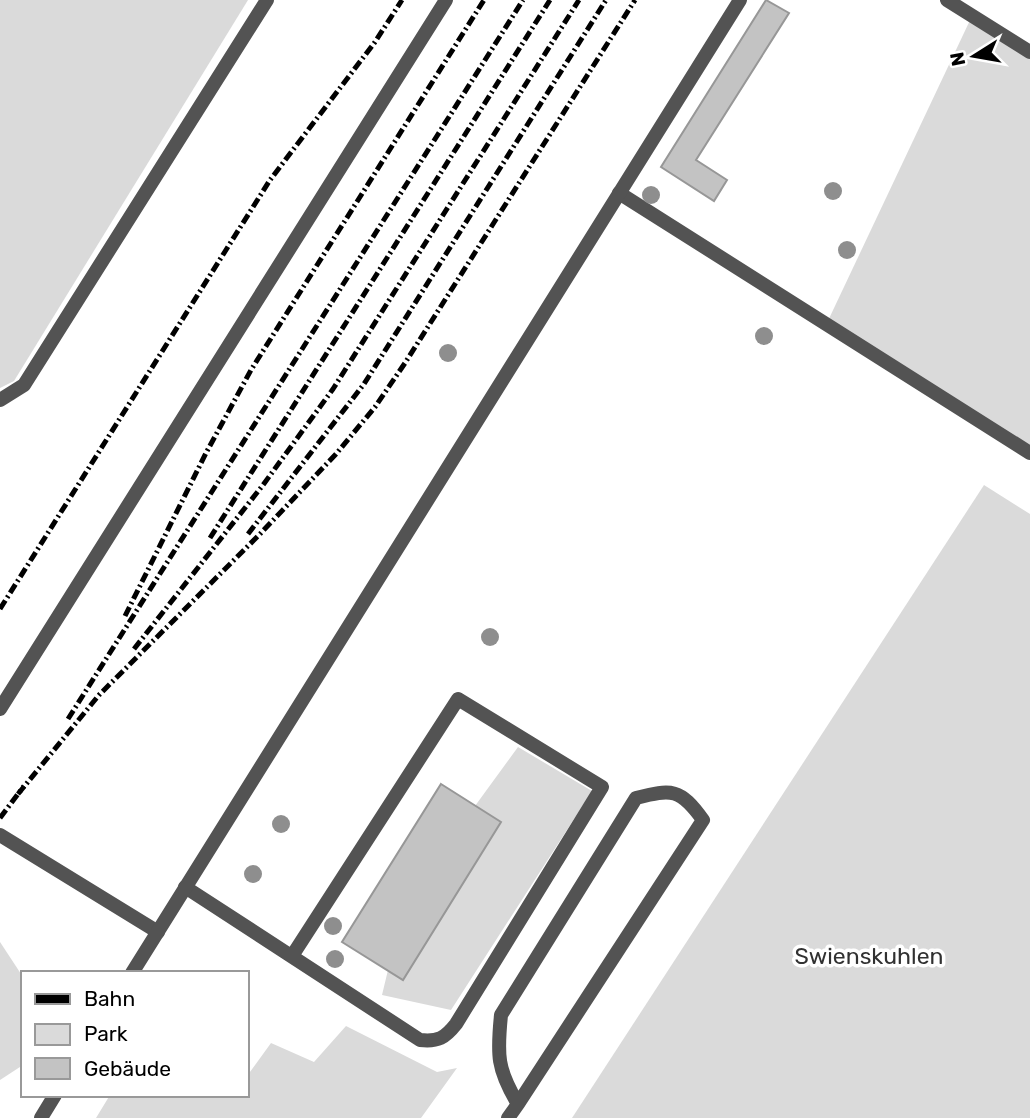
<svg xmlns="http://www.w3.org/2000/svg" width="1030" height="1118" font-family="Rubik,sans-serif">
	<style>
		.green { fill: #dadada }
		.building { fill: #c3c3c3; stroke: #979797; stroke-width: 2 }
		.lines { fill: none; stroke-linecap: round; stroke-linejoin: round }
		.service { stroke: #535353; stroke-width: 14 }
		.rail { stroke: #000; stroke-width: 5; stroke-dasharray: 10 3.5 2 3.5; stroke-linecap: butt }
		.tree { fill: #8e8e8e }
		.labels { text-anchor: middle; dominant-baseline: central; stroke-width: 7; stroke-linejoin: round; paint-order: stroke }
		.park-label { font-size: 23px; fill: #313131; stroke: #fff }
	</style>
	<rect width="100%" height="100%" fill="#fff"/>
	<!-- green -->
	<g class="green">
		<polygon points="0,0 248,0 14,381 0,388"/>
		<polygon points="972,16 1030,52 1030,453 826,325"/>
		<polygon points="984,485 1030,514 1030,1118 572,1118"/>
		<polygon points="518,747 592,791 451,1010 382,995 388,970 403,979 501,822 475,806"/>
		<polygon points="0,942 23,977 23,1065 0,1080"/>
		<polygon points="346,1026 437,1072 457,1068 421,1118 96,1118 110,1095 247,1095 247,1076 271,1043 314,1062"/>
	</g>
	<!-- building -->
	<g class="building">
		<polygon points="766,0 789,13 696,160 727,180 714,201 661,167"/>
		<polygon points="441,784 501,822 403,980 342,942"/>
	</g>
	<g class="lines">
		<!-- service -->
		<g class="service">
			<polyline points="947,0 1030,52"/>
			<polyline points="619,193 1030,453"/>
			<polyline points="0,400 24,385 267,0"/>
			<polyline points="0,709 446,0"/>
			<polyline points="0,835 158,932"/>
			<path d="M185,887L420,1040C438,1042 445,1038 456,1024L602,787L458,699L292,956"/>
			<polyline points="132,973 740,0"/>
			<polyline points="41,1118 55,1095"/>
			<path d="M508,1118L518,1104L703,820C680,788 672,789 636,798L501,1015C497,1055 497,1069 518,1104"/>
		</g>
		<!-- rail -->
		<g class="rail">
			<polyline points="248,534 364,384 606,0"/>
			<polyline points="210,538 550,0"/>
			<polyline points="0,609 270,180 375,42 402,0"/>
			<polyline points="125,616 206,453 251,370 484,0"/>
			<polyline points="134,649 263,485 333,389 579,0"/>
			<polyline points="68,719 523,0"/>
			<polyline points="18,794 99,695 260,534 336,454 375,407 405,363 635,0"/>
			<polyline points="0,818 24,786"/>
		</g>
	</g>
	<!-- trees -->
	<g class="tree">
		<circle cx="833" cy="191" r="9"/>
		<circle cx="651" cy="195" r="9"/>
		<circle cx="847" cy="250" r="9"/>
		<circle cx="764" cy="336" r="9"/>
		<circle cx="448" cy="353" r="9"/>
		<circle cx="490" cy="637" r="9"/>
		<circle cx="281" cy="824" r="9"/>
		<circle cx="253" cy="874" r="9"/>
		<circle cx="333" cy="926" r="9"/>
		<circle cx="335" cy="959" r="9"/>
	</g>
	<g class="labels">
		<!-- park labels -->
		<g class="park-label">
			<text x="869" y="956">Swienskuhlen</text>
		</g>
	</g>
	<!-- legend -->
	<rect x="21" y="971" width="228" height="126" fill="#ffffff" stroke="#999999" stroke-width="2"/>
	<rect x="35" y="994" width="35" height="10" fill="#000000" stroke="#999999" stroke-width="2"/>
	<text x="84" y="1006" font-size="21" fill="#000000">Bahn</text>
	<rect x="35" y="1024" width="35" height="21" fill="#dadada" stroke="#999999" stroke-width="2"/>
	<text x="84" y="1041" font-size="21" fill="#000000">Park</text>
	<rect x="35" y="1058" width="35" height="21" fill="#c3c3c3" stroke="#999999" stroke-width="2"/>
	<text x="84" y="1076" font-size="21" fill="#000000">Gebäude</text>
	<!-- north arrow -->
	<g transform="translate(974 56) rotate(259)" stroke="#ffffff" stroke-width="5" paint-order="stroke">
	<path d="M0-5L12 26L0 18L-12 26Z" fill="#000000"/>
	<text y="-10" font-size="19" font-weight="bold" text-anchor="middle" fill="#000000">N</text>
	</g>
</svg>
